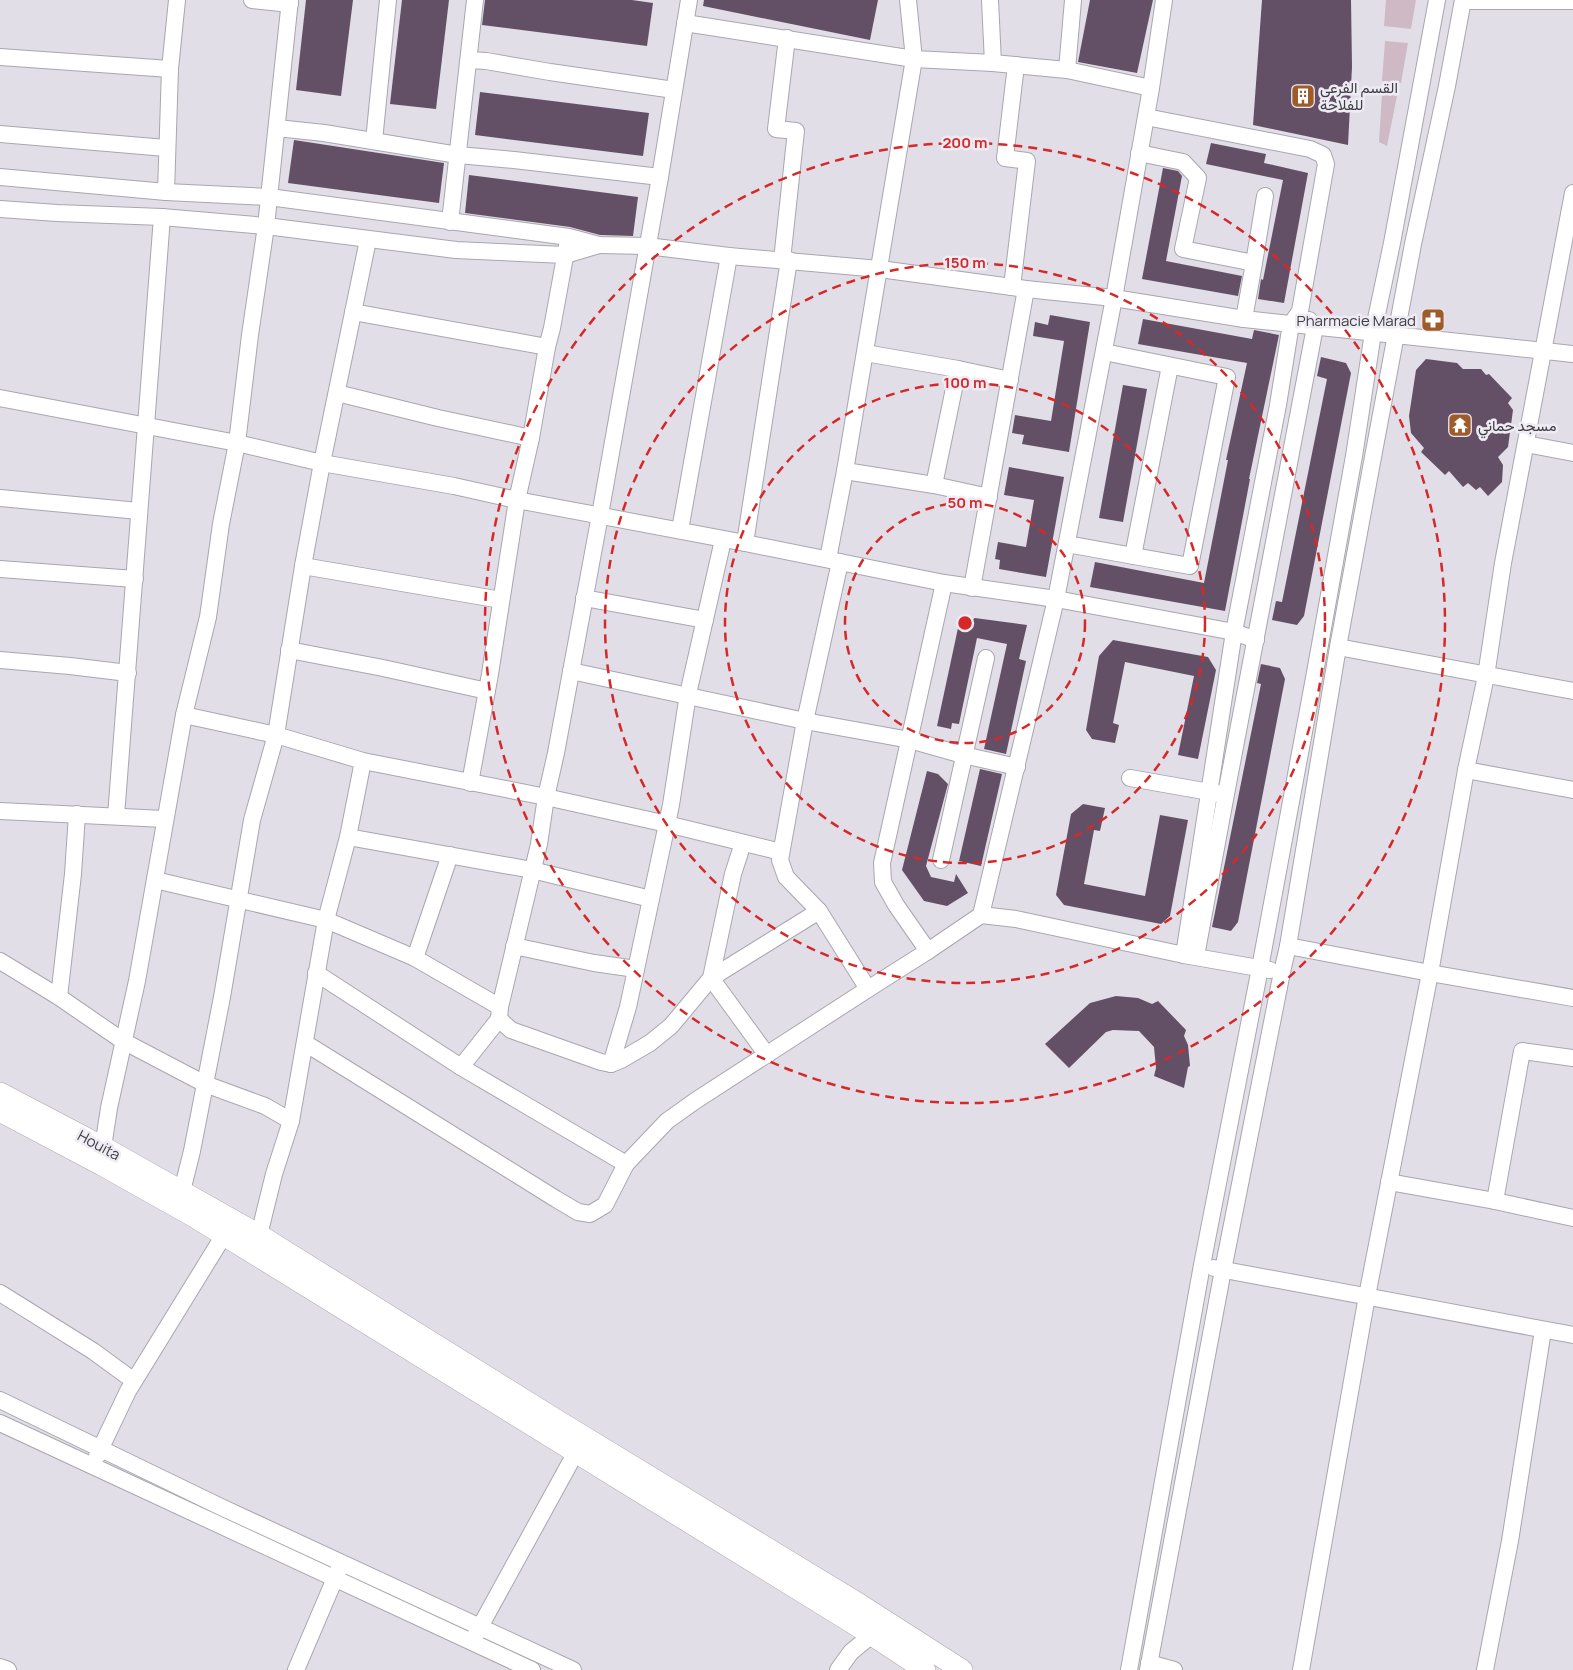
<svg xmlns="http://www.w3.org/2000/svg" width="1573" height="1670" font-family="Manrope,Vazirmatn,sans-serif">
	<style>
		.green { fill: #cfb9c5 }
		.building { fill: #635067 }
		.lines { fill: none; stroke-linecap: round; stroke-linejoin: round }
		.minor-casing { stroke: #a9a6af; stroke-width: 18 }
		.major-casing { stroke: #a9a6af; stroke-width: 22 }
		.minor { stroke: #fff; stroke-width: 16 }
		.major { stroke: #fff; stroke-width: 21 }
		.ring { fill: none; stroke: #d62828; stroke-width: 2.5; stroke-dasharray: 9 6 }
		.labels { text-anchor: middle; dominant-baseline: central; stroke-width: 5; stroke-linejoin: round; paint-order: stroke }
		.poi-label { font-size: 15px; fill: #3d3c40; stroke: #eeebf5; text-anchor: start }
		.street-label { font-size: 15px; fill: #3d3c40; stroke: #eeebf5 }
		.centre { fill: #d62828; stroke: #eeebf5; stroke-width: 2.5 }
		.ring-label { font-size: 15px; text-anchor: middle; font-weight: bold; fill: #d62828; stroke: #eeebf5; stroke-width: 5; stroke-linejoin: round; paint-order: stroke }
	</style>
	<rect width="100%" height="100%" fill="#e1dee7"/>
	<!-- green -->
	<g class="green">
		<polygon points="1386,0 1416,0 1411,29 1384,26"/>
		<polygon points="1385,41 1408,43 1401,83 1382,81"/>
		<polygon points="1382,94 1397,96 1387,146 1379,142"/>
	</g>
	<!-- building -->
	<g class="building">
		<polygon points="306,0 353,0 341,96 296,90"/>
		<polygon points="402,0 449,0 436,109 390,104"/>
		<polygon points="485,0 632,0 653,3 647,46 482,25"/>
		<polygon points="704,0 878,0 870,40 703,6"/>
		<polygon points="1090,0 1153,0 1137,73 1078,62"/>
		<polygon points="1262,0 1351,0 1352,67 1348,145 1253,125"/>
		<polygon points="480,92 649,113 643,156 475,135"/>
		<polygon points="294,140 444,163 439,203 288,183"/>
		<polygon points="1211,143 1266,154 1264,163 1308,173 1284,303 1258,299 1261,279 1263,280 1283,180 1206,164"/>
		<polygon points="1163,168 1178,171 1182,176 1166,261 1242,276 1238,296 1142,279"/>
		<polygon points="469,175 638,197 633,236 600,235 570,227 465,213"/>
		<polygon points="1050,315 1090,322 1069,452 1022,444 1024,435 1012,433 1015,415 1051,421 1064,341 1033,336 1035,322 1048,325"/>
		<polygon points="1143,319 1252,339 1254,330 1279,335 1249,479 1250,479 1225,611 1090,587 1095,562 1204,583 1228,460 1226,460 1247,363 1138,344"/>
		<polygon points="1321,357 1346,363 1351,373 1304,616 1297,625 1272,620 1276,601 1282,602 1327,379 1317,376"/>
		<polygon points="1426,359 1457,363 1463,369 1481,369 1486,375 1489,374 1512,398 1508,403 1513,410 1508,447 1498,457 1503,465 1502,482 1488,496 1480,487 1476,490 1468,483 1463,487 1449,471 1445,475 1421,452 1424,448 1411,433 1409,416 1416,370"/>
		<polygon points="1123,385 1147,389 1123,522 1099,518"/>
		<polygon points="1009,467 1064,477 1046,577 999,569 1000,560 995,559 998,542 1026,547 1034,500 1004,495"/>
		<polygon points="975,618 1027,625 1019,659 1026,661 1006,754 984,749 1007,644 977,638 959,724 952,723 951,729 937,726 958,628"/>
		<polygon points="1113,640 1208,657 1216,670 1198,759 1178,755 1194,676 1125,662 1113,723 1119,725 1115,743 1092,739 1086,730 1099,656"/>
		<polygon points="1261,664 1280,668 1285,679 1238,922 1231,931 1212,927 1261,684 1257,683"/>
		<polygon points="980,769 1002,774 981,866 959,861"/>
		<polygon points="927,771 938,774 948,784 926,866 931,877 954,882 956,874 968,893 947,906 924,901 902,870"/>
		<polygon points="1083,804 1105,808 1100,831 1094,830 1084,884 1145,896 1160,815 1188,820 1170,916 1161,924 1064,905 1056,895 1071,814"/>
		<polygon points="1116,996 1138,998 1152,1004 1158,1001 1186,1030 1184,1036 1188,1045 1190,1066 1188,1067 1184,1088 1154,1076 1156,1068 1154,1047 1139,1031 1113,1030 1106,1032 1069,1068 1045,1044 1090,1003"/>
	</g>
	<g class="lines">
		<!-- minor casing -->
		<g class="minor-casing">
			<g id="minor">
				<polyline points="252,0 290,4"/>
				<polyline points="689,0 660,177 600,515 556,753 546,797 539,844 500,1007 499,1019 511,1030 601,1062 611,1064 628,1007 671,805 688,694 723,540"/>
				<polyline points="908,0 914,59 993,63"/>
				<polyline points="990,0 993,63 1067,70 1151,88 1164,0"/>
				<polyline points="1463,1 1573,1"/>
				<polyline points="685,23 914,59 845,471 828,559"/>
				<polyline points="0,57 170,69"/>
				<polyline points="469,60 486,61 550,72 674,90"/>
				<polyline points="1067,70 1073,0"/>
				<polyline points="1146,117 1310,149 1323,155 1326,164 1300,311 1291,324 1278,405 1234,632 1184,955"/>
				<polyline points="277,128 324,133 458,155 514,160 660,177"/>
				<polyline points="0,134 166,148"/>
				<polyline points="374,141 388,0"/>
				<polyline points="1139,153 1183,162 1198,178 1183,249 1254,263 1244,319"/>
				<polyline points="0,177 166,192 269,197 569,237 599,245 647,246 729,256 880,269 1026,289 1114,298 1244,319 1573,354"/>
				<polyline points="166,192 170,69 177,0"/>
				<polyline points="0,209 57,213 162,217 266,226 456,250 565,255 599,245"/>
				<polyline points="450,222 475,0"/>
				<polyline points="782,260 796,131 776,129 787,38"/>
				<polyline points="1254,263 1265,196"/>
				<polyline points="1012,287 1027,161 1005,158 1016,65"/>
				<polyline points="353,312 547,347"/>
				<polyline points="865,353 958,369 1010,380"/>
				<polyline points="337,393 438,418 531,438"/>
				<polyline points="0,398 237,443 322,463 454,486 517,500 745,543 944,583 1056,599 1234,632 1256,640"/>
				<polyline points="1526,444 1573,453"/>
				<polyline points="845,471 934,485 989,497"/>
				<polyline points="934,485 958,369"/>
				<polyline points="0,498 139,511"/>
				<polyline points="680,530 729,256"/>
				<polyline points="745,543 789,260"/>
				<polyline points="1067,544 1190,566 1227,377 1104,352"/>
				<polyline points="1133,556 1170,366"/>
				<polyline points="303,566 501,600"/>
				<polyline points="0,569 135,579"/>
				<polyline points="972,588 1026,289"/>
				<polyline points="584,598 705,620"/>
				<polyline points="1338,647 1573,691"/>
				<polyline points="289,650 383,668 487,691"/>
				<polyline points="0,660 70,666 128,673"/>
				<polyline points="571,671 805,721 910,740 963,755 1017,767"/>
				<polyline points="184,715 276,735 363,761 546,797 667,824 781,852"/>
				<polyline points="1466,770 1573,790"/>
				<polyline points="1130,778 1221,794"/>
				<polyline points="470,783 490,674 517,500 531,438 547,347 552,328 567,246"/>
				<polyline points="0,811 164,819"/>
				<polyline points="116,816 162,217"/>
				<polyline points="348,837 532,870 651,899"/>
				<polyline points="743,843 733,874 711,978 767,1055"/>
				<polyline points="941,860 986,658"/>
				<polyline points="155,880 326,920 415,958 500,1007"/>
				<polyline points="981,915 1056,599 1114,298 1151,88"/>
				<polyline points="514,946 594,963 636,969"/>
				<polyline points="1288,946 1430,973 1573,998"/>
				<polyline points="928,951 896,905 883,882 882,863 944,583"/>
				<polyline points="1196,956 1226,794 1315,327 1309,320"/>
				<polyline points="415,958 450,855"/>
				<polyline points="0,961 59,997 123,1041 205,1084 265,1106 291,1121"/>
				<polyline points="316,973 461,1067 626,1164"/>
				<polyline points="868,989 928,951 981,915 1016,919 1184,955 1270,970"/>
				<polyline points="59,997 73,874 77,814"/>
				<polyline points="305,1043 556,1199 578,1212 590,1214 605,1205 626,1164 667,1121 695,1101 868,989 819,911 786,877 780,860 805,721 840,562"/>
				<polyline points="611,1064 621,1060 650,1043 671,1026 711,978 819,911"/>
				<polyline points="461,1067 499,1019"/>
				<polyline points="103,1147 109,1108 137,981 184,715 208,617 221,524 237,443 250,335 266,226 290,0"/>
				<polyline points="1389,1182 1495,1201 1573,1218"/>
				<polyline points="182,1191 192,1151 222,997 252,820 276,735 303,566 322,463 368,240"/>
				<polyline points="1495,1201 1522,1051 1573,1058"/>
				<polyline points="259,1235 274,1174 291,1121 326,920 348,837 363,761"/>
				<polyline points="1214,1268 1573,1335"/>
				<polyline points="0,1293 93,1351 134,1381"/>
				<polyline points="0,1400 221,1507 573,1670"/>
				<polyline points="0,1423 532,1670"/>
				<polyline points="97,1456 128,1391 224,1235"/>
				<polyline points="475,1636 576,1452"/>
				<polyline points="1149,1663 1174,1670"/>
				<polyline points="0,1667 8,1670"/>
				<polyline points="296,1670 339,1569"/>
				<polyline points="838,1670 851,1652 879,1629"/>
				<polyline points="1129,1670 1202,1265 1260,968 1314,678 1354,456 1373,333 1392,243 1437,0"/>
				<polyline points="1148,1670 1223,1270 1282,972 1288,946 1338,647 1373,457 1413,244 1447,86 1463,0"/>
				<polyline points="1301,1670 1367,1296 1430,973 1466,770 1486,676 1503,563 1573,193"/>
				<polyline points="1485,1670 1510,1541 1543,1330"/>
			</g>
		</g>
		<!-- major casing -->
		<g class="major-casing">
			<g id="major">
				<polyline points="0,1093 103,1147 259,1235 558,1421 859,1604 962,1670"/>
				<polyline points="0,1111 102,1165 193,1216 872,1635 925,1670"/>
			</g>
		</g>
		<!-- minor -->
		<use href="#minor" class="minor"/>
		<!-- major -->
		<use href="#major" class="major"/>
	</g>
	<!-- distance rings -->
	<g class="ring">
		<circle cx="965" cy="623" r="120"/>
		<circle cx="965" cy="623" r="240"/>
		<circle cx="965" cy="623" r="360"/>
		<circle cx="965" cy="623" r="480"/>
	</g>
	<!-- icons -->
	<defs>
		<g id="building-square" transform="scale(1.25)"><rect x="-9" y="-9" width="18" height="18" rx="4" fill="#9e5c2b" stroke="#eeebf5"/><path d="M-4-6H4V6H1V3H-1V6H-4ZM-2.5-4.3h1.7v1.8h-1.7ZM.8-4.3h1.7v1.8H.8ZM-2.5-1h1.7V.8h-1.7ZM.8-1h1.7V.8H.8Z" fill="#fff"/></g>
		<g id="pharmacy-square" transform="scale(1.25)"><rect x="-9" y="-9" width="18" height="18" rx="4" fill="#9e5c2b" stroke="#eeebf5"/><path d="M-2-6h4v4h4v4h-4v4h-4v-4h-4v-4h4Z" fill="#fff"/></g>
		<g id="temple-square" transform="scale(1.25)"><rect x="-9" y="-9" width="18" height="18" rx="4" fill="#9e5c2b" stroke="#eeebf5"/><path d="M0-6L5-2H3V0L6.5 2.5H4V6H1.5V3h-3V6H-4V2.5H-6.5L-3 0V-2H-5Z" fill="#fff"/></g>
	</defs>
	<g fill-rule="evenodd">
		<use href="#building-square" x="1303" y="96"/>
		<use href="#pharmacy-square" x="1433" y="320"/>
		<use href="#temple-square" x="1460" y="425"/>
	</g>
	<g class="labels">
		<!-- poi labels -->
		<g class="poi-label">
			<text x="1320" y="87">القسم الفرعي<tspan x="1320" dy="17">للفلاحة</tspan></text>
			<text x="1416" y="320" text-anchor="end">Pharmacie Marad</text>
			<text x="1478" y="425">مسجد حماني</text>
		</g>
		<!-- street labels -->
		<g class="street-label">
			<text transform="translate(99 1145) rotate(28)">Houita</text>
		</g>
	</g>
	<circle cx="965" cy="623" r="8" class="centre"/>
	<g class="ring-label">
		<text x="965" y="148">200 m</text>
		<text x="965" y="268">150 m</text>
		<text x="965" y="388">100 m</text>
		<text x="965" y="508">50 m</text>
	</g>
</svg>
